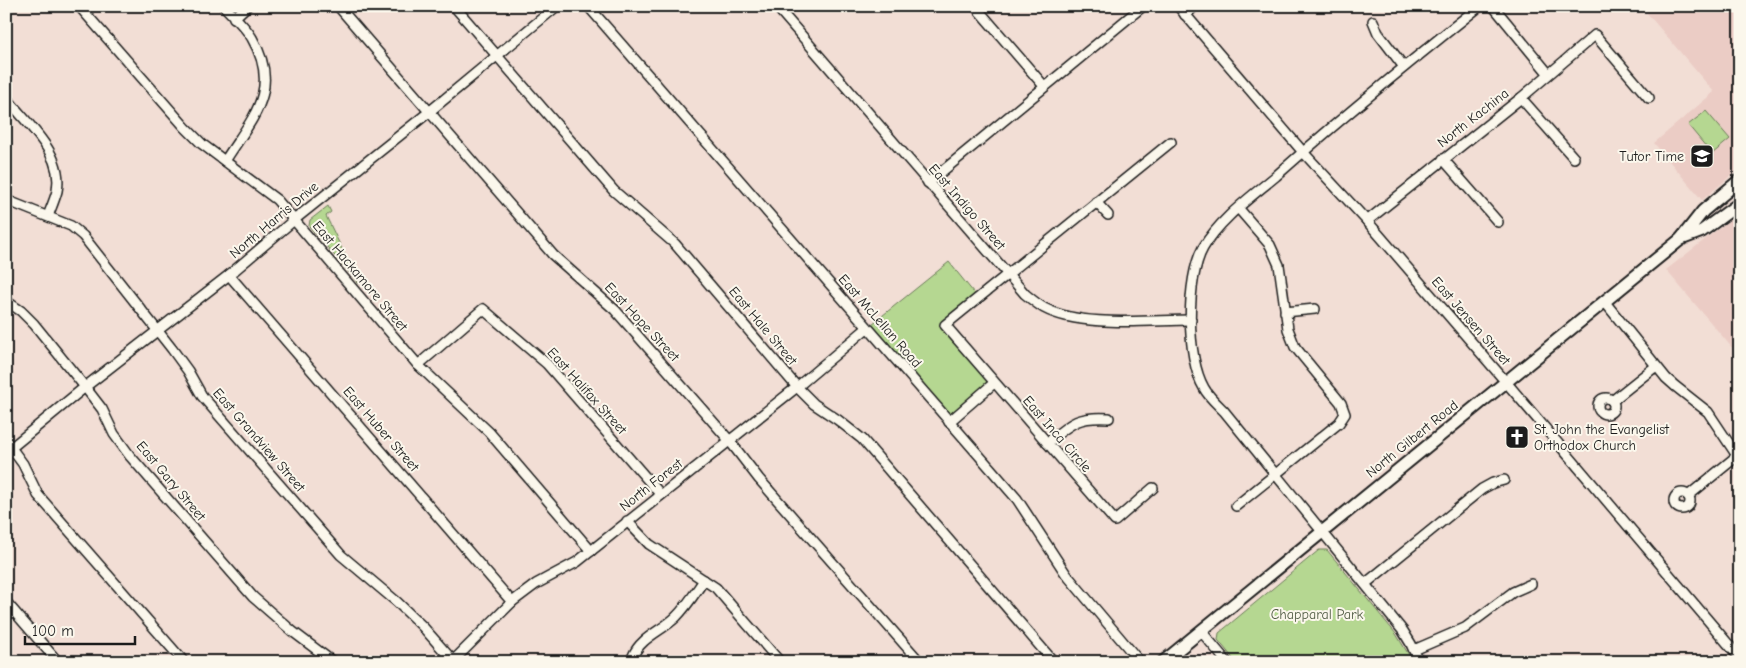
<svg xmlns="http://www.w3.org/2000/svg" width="1746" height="668" font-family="'Comic Neue',sans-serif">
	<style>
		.built { fill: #ebccc5 }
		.green { fill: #b5d791; stroke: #687a56 }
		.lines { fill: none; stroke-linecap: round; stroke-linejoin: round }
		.minor-casing { stroke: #1c1c1c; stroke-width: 12 }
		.major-casing { stroke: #1c1c1c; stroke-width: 15 }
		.minor { stroke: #fbf7ec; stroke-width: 9 }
		.major { stroke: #fbf7ec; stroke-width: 11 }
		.labels { text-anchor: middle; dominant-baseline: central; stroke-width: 4; stroke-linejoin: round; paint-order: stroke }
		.street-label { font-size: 14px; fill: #1c1c1c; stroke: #fbf7ec }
		.poi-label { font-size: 14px; fill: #1c1c1c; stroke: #fbf7ec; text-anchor: end }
		.park-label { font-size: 14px; fill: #525d45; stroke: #fbf7ec }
	</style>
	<rect width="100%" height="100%" fill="#f2ded5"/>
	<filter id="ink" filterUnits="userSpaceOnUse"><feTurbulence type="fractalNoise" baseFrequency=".02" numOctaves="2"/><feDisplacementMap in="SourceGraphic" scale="10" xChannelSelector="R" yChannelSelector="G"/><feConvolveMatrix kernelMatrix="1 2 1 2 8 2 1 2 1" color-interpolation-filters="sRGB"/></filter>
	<g filter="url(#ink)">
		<!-- built -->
		<g class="built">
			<polygon points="1641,6 1740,6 1740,168 1702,200 1654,143 1714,92"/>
			<polygon points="1740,212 1740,357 1666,270"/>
		</g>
		<!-- green -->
		<g class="green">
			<polygon points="1706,111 1730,139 1712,154 1688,125"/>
			<polygon points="328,206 331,212 326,216 359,284 309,226 310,220"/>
			<polygon points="949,262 978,298 945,326 994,383 949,422 867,328"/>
			<polygon points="1319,550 1327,550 1396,634 1409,655 1411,662 1236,662 1218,640 1219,633"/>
		</g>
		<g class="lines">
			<!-- minor casing -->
			<g class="minor-casing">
				<g id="minor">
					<polyline points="79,6 185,127 202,144 277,200 418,365 489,432 591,551"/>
					<path d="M224,6C233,16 246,27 252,38C282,90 252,118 225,161"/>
					<polyline points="338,6 553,255 615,310 729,440 759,479 920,662"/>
					<polyline points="454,6 614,191 675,244 797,387 814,404 838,420 862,439 1052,660 1050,662"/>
					<polyline points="588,6 1017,499 1066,574 1140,662"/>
					<path d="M776,6L1025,294C1031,299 1037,304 1044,308C1081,328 1149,320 1191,320"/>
					<polyline points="975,6 1044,86"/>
					<polyline points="1178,6 1303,152 1367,221 1506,382 1740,658"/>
					<polyline points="1493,6 1548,73"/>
					<polyline points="1185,15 1195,6"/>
					<polyline points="234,18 247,6"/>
					<polyline points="1373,21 1378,33 1404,67"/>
					<polyline points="1521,98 1574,158"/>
					<path d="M10,102C30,127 64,155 57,191C55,199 51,208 48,216"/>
					<polyline points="1443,159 1498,222"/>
					<polyline points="928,183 1143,6"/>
					<polyline points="6,200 71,226 83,236 172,349 188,371 202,396 341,555 397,602 423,627 454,662"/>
					<polyline points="1096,202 1108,215"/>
					<polyline points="1367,221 1521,98 1595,35 1649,98"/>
					<polyline points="229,275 512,602"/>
					<polyline points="6,301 21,311 34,324 85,387 102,409 114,434 130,456 253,597 292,631 333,662"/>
					<polyline points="1604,301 1666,378 1675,386 1708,412 1740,460"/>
					<polyline points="1285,312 1315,309"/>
					<polyline points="418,365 483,309 547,364 661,495"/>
					<circle cx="1606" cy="406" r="8"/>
					<polyline points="1612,401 1656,366"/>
					<polyline points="949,422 994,383"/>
					<polyline points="6,441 23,464 38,495 184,662"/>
					<path d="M1047,443C1071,423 1077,416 1109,418"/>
					<polyline points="6,452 85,387 229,275 294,220 429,112 557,6"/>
					<polyline points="1153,488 1115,521 945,325 1171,142"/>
					<circle cx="1682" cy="501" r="8"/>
					<polyline points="1688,496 1737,456"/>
					<polyline points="1236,506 1339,423 1345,414 1341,403 1295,347 1288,329 1279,265 1270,245 1239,209"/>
					<polyline points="627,521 649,544 716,588 780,662"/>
					<polyline points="1365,584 1482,489 1493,483 1504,480"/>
					<polyline points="6,602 58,662"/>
					<polyline points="1201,631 1227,662"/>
					<polyline points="1414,650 1465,628 1513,592 1531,584"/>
					<polyline points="452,662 512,602 536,584 577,562 797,387 867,328"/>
					<path d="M637,662L633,656C641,637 662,631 676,617C687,606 695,593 704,580"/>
					<path d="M1419,662L1411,644L1403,631L1224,411C1217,404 1208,396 1204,388C1186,358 1186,278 1203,248C1220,219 1251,197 1276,176C1342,117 1411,61 1480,6"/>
				</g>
			</g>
			<!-- major casing -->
			<g class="major-casing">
				<g id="major">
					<polyline points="1681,239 1702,231 1740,203"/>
					<polyline points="1163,662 1681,239 1703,211 1740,180"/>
				</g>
			</g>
			<!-- minor -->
			<use href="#minor" class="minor"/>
			<!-- major -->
			<use href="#major" class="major"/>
		</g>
	</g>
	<!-- icons -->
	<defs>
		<g id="school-square" transform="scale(1.25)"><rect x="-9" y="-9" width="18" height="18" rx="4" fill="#1c1c1c" stroke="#fbf7ec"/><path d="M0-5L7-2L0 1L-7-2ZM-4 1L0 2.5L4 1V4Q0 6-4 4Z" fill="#fff"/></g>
		<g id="church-square" transform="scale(1.25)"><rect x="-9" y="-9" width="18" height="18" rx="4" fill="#1c1c1c" stroke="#fbf7ec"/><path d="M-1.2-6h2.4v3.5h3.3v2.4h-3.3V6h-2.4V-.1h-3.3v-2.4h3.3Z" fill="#fff"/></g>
	</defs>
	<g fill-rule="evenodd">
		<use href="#school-square" x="1702" y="156"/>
		<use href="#church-square" x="1517" y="437"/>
	</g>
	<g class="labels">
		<!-- street labels -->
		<g class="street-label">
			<text transform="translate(1473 118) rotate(-38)">North Kachina</text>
			<text transform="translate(967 207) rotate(49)">East Indigo Street</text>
			<text transform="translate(274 220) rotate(-40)">North Harris Drive</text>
			<text transform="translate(360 276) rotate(50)">East Hackamore Street</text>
			<text transform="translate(880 321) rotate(49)">East McLellan Road</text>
			<text transform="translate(1471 321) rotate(49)">East Jensen Street</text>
			<text transform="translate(642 322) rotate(47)">East Hope Street</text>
			<text transform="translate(763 326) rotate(50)">East Hale Street</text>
			<text transform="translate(587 391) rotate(48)">East Halifax Street</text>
			<text transform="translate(381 429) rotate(49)">East Huber Street</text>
			<text transform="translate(1057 434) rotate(49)">East Inca Circle</text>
			<text transform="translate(1412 439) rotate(-39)">North Gilbert Road</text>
			<text transform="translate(259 440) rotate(49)">East Grandview Street</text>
			<text transform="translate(171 481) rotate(50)">East Gary Street</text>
			<text transform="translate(651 485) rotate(-38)">North Forest</text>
		</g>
		<!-- poi labels -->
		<g class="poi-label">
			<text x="1684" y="156">Tutor Time</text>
			<text x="1534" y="429" text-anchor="start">St. John the Evangelist<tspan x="1534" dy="16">Orthodox Church</tspan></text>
		</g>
		<!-- park labels -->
		<g class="park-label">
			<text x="1317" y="614">Chapparal Park</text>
		</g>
	</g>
	<!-- margin -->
	<rect width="1746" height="668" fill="none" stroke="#fbf7ec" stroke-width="25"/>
	<rect x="12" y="12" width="1721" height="643" fill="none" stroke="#1c1c1c" stroke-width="2" filter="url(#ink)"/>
	<!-- scale -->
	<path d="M25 636v8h110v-8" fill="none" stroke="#1c1c1c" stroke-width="2.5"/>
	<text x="32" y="636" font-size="15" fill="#1c1c1c" stroke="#fbf7ec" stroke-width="4" paint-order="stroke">100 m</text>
</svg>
